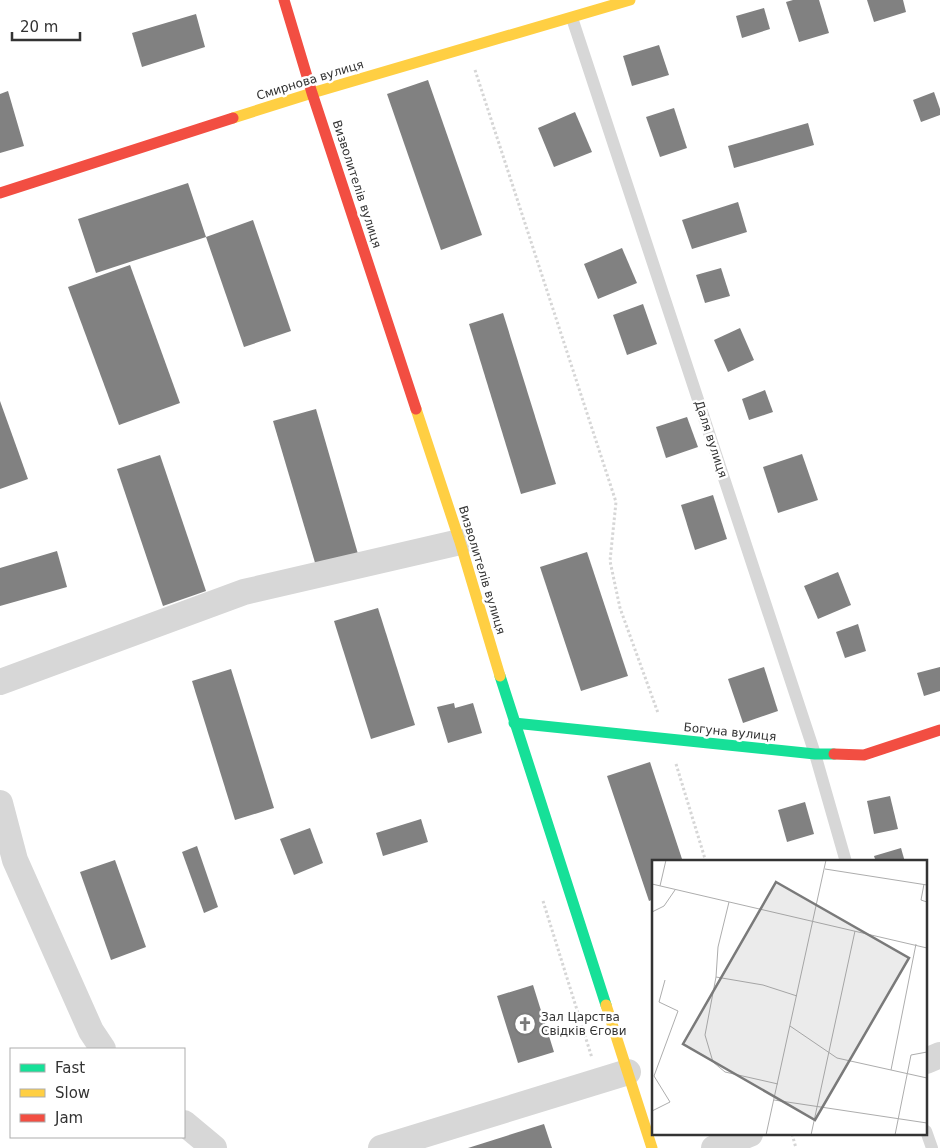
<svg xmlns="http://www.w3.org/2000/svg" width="940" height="1148" font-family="'DejaVu Sans',sans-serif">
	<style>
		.building { fill: #818181 }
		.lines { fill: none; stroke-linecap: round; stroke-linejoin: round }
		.path { stroke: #d6d6d6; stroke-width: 3; stroke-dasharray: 2.5 2.5; stroke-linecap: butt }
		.lane { stroke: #d7d7d7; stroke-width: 12 }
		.street { stroke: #d7d7d7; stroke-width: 26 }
		.fast { stroke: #16e098; stroke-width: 11 }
		.slow { stroke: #ffcf43; stroke-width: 11 }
		.jam { stroke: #f24e42; stroke-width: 11 }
		.labels { text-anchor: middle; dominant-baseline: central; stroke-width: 5; stroke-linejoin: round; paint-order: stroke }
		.street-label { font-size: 12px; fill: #333; stroke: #fff }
		.poi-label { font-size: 12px; fill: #333; stroke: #fff; text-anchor: start }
		.inset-road { fill: none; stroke: #adadad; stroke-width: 1 }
		.view { fill: #7a7a7a; fill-opacity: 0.15; stroke: #7a7a7a; stroke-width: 2.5 }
		.inset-edge { fill: none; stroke: #333; stroke-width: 2.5 }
	</style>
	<rect width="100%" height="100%" fill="#fff"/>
	<!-- building -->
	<g class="building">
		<polygon points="793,0 819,0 829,33 799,42 786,2"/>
		<polygon points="867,0 903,0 906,12 874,22"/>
		<polygon points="764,8 770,29 742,38 736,16"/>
		<polygon points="196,14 205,47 142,67 132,33"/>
		<polygon points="659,45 669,75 632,86 623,56"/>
		<polygon points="428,80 482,235 441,250 387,94"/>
		<polygon points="8,91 24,146 0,153 0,94"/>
		<polygon points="934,92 940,109 940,115 921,122 913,100"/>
		<polygon points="674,108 687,148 660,157 646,117"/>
		<polygon points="575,112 592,152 554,167 538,128"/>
		<polygon points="808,123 814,145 734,168 728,146"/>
		<polygon points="188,183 206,237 96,273 78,219"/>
		<polygon points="738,202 747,232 692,249 682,220"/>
		<polygon points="253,220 291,331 244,347 206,237"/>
		<polygon points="622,248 637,283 598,299 584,264"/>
		<polygon points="130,265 180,403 119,425 68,287"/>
		<polygon points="721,268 730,296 705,303 696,275"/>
		<polygon points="643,304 657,344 627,355 613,315"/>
		<polygon points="503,313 556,484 521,494 469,324"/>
		<polygon points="740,328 754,360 728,372 714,340"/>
		<polygon points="765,390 773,412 749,420 742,399"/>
		<polygon points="0,401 28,479 0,489"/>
		<polygon points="316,409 358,554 316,566 273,421"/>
		<polygon points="687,417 698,447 666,458 656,427"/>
		<polygon points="802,454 818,500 778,513 763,467"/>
		<polygon points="160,455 206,591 163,606 117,469"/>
		<polygon points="713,495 727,539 695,550 681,505"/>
		<polygon points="57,551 67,587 0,606 0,568"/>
		<polygon points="587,552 628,676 581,691 540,567"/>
		<polygon points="838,572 851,605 818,619 804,586"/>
		<polygon points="378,608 415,725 371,739 334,621"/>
		<polygon points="858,624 866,651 845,658 836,632"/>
		<polygon points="764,667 778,711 743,723 728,679"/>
		<polygon points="940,667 940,691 924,696 917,673"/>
		<polygon points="231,669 274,808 235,820 192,681"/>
		<polygon points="454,703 455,708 473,703 482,733 448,743 437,707"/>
		<polygon points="650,762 683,862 654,862 654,899 649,901 607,776"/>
		<polygon points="890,796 898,829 874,834 867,801"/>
		<polygon points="805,802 814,834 787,842 778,810"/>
		<polygon points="421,819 428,842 383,856 376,833"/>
		<polygon points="310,828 323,863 294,875 280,839"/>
		<polygon points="197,846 218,907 204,913 182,852"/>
		<polygon points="901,848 905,862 876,862 874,856"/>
		<polygon points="115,860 146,947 111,960 80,872"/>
		<polygon points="533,985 554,1052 518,1063 497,996"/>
		<polygon points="544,1124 552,1148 468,1148"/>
	</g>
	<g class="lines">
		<!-- path -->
		<g class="path">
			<polyline points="475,70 616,502 610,561 620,608 658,713"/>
			<polyline points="676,764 706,862"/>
			<polyline points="543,901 592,1058"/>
			<polyline points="792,1134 796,1148"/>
		</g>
		<!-- lane -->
		<g class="lane">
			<polyline points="572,18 815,754 846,862"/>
			<polyline points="926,1131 932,1148"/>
		</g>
		<!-- street -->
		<g class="street">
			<polyline points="0,682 244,592 460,542"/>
			<polyline points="0,803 15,860 91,1031 103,1049"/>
			<polyline points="926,1061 940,1055"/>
			<polyline points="184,1123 214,1148"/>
			<polyline points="381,1148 628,1072"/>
			<polyline points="714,1148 750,1134"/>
		</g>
		<!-- fast -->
		<g class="fast">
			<polyline points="500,676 606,1005"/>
			<polyline points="514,723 815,754 834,754"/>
		</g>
		<!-- slow -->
		<g class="slow">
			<polyline points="233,118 312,93 630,0"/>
			<polyline points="416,409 460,542 500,676"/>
			<polyline points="606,1005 652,1148"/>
		</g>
		<!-- jam -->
		<g class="jam">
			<polyline points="284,0 312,93 416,409"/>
			<polyline points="0,193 233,118"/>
			<polyline points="834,754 864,755 940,730"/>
		</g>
	</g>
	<!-- icons -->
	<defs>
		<g id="church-ring" transform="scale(1.125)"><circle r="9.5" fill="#fff" stroke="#7a7a7a" stroke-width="1.5"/><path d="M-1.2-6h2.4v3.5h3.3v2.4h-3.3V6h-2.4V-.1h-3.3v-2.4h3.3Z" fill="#7a7a7a"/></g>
	</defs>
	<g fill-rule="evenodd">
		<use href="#church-ring" x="525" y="1024"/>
	</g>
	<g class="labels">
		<!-- street labels -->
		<g class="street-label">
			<text transform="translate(310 80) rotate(-17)">Смирнова вулиця</text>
			<text transform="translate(357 184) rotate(72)">Визволителів вулиця</text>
			<text transform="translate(711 439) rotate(72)">Даля вулиця</text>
			<text transform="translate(482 570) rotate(73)">Визволителів вулиця</text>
			<text transform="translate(730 732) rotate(6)">Богуна вулиця</text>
		</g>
		<!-- poi labels -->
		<g class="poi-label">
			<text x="541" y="1017">Зал Царства<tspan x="541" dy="14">Свідків Єгови</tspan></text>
		</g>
	</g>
	<!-- overview -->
	<g transform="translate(652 860)">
		<rect width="275" height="275" fill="#fff"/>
		<path class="inset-road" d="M173,9L275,25M0,24L275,88M272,24L269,40L275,42M8,26L14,0M77,42L66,87L64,117L111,125L145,136M0,52L12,46L23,30M64,117L53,175L61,202L73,212L126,224M138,166L185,198L275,218M239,210L264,84M122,240L275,263M0,251L18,242L2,216L26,151L7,142L13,120M114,275L174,0M159,275L203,71M243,275L259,195L275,192"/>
		<path class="view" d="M124,22L257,98L163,260L31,184Z"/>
		<rect width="275" height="275" class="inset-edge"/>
	</g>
	<!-- legend -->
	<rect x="10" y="1048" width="175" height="90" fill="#ffffff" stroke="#adadad"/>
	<rect x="20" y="1064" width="25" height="8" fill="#16e098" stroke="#adadad"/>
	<text x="55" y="1073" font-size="15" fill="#333333">Fast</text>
	<rect x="20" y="1089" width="25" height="8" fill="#ffcf43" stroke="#adadad"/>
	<text x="55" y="1098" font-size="15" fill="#333333">Slow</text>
	<rect x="20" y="1114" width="25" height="8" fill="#f24e42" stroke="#adadad"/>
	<text x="55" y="1123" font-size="15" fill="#333333">Jam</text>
	<!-- scale -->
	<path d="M12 32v8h68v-8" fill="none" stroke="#333333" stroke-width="2.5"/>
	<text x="20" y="32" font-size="15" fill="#333333" stroke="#ffffff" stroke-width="4" paint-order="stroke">20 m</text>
</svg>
